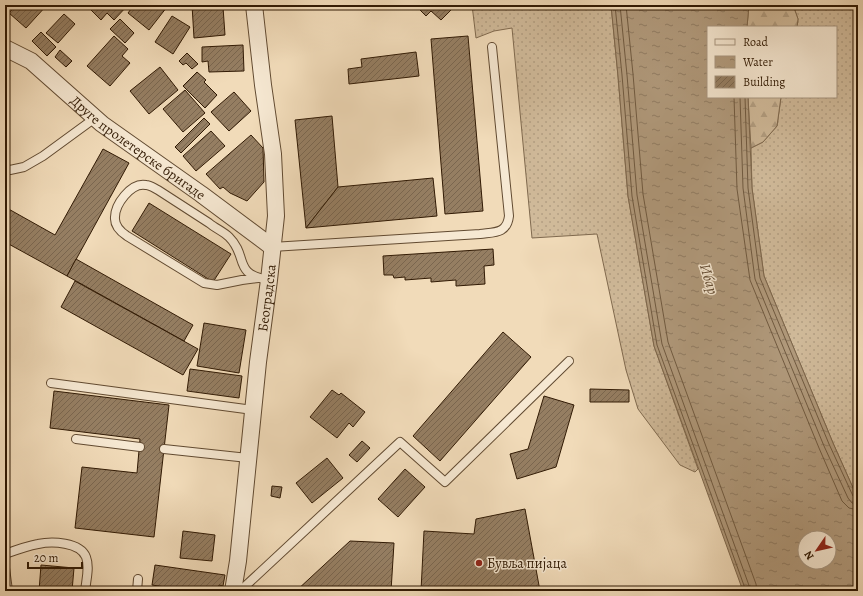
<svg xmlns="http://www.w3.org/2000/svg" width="863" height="596" font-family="Alegreya,serif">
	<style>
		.grass { fill: url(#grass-dots); stroke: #806a4f }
		.forest { fill: url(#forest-firs); stroke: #806a4f }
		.water { fill: url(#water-ripples); stroke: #7d664b; fill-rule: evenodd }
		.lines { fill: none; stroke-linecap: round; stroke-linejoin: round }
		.shore { stroke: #705a40; stroke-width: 1 }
		.building { fill: url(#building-hatch); stroke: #311a04 }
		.service-casing { stroke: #614a31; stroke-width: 10 }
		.minor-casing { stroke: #614a31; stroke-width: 18 }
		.service { stroke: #f6e8d2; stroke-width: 8 }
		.minor { stroke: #f6e8d2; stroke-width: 16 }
		.poi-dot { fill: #8f2418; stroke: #f6e8d2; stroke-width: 1.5 }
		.labels { text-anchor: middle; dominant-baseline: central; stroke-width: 3; stroke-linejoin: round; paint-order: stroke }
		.street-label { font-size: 14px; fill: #311a04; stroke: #f6e8d2 }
		.poi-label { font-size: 14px; fill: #311a04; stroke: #f6e8d2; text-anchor: start }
		.water-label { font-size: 15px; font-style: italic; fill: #644d34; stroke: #f6e8d2 }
	</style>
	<defs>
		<pattern id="grass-dots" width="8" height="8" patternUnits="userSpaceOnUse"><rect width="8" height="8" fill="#d0ba9a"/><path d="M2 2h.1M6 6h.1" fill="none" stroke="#b39f83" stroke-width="1.8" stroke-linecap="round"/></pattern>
		<pattern id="forest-firs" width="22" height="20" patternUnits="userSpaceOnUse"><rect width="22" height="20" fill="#d0ba9a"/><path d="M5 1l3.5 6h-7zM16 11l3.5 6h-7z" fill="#b39f83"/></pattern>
		<pattern id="water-ripples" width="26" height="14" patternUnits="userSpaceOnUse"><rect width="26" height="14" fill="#b0997b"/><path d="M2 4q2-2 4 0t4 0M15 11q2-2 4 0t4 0" fill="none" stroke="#907c63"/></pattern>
		<pattern id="building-hatch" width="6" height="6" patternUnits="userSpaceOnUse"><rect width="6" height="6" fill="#957e62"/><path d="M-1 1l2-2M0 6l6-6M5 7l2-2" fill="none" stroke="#7a664f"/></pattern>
	</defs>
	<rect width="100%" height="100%" fill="#f1dbb9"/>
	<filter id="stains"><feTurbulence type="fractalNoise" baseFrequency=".005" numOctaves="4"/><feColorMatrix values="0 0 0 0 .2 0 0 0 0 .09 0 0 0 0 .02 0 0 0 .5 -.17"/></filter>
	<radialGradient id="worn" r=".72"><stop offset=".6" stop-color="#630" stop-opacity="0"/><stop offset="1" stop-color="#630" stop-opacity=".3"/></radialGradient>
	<!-- grass -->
	<g class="grass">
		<polygon points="472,5 611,5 618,76 628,196 654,346 698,469 695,472 680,465 638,409 626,370 597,234 532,238 512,28 494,31 476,38"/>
		<polygon points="793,5 858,5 858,499 833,443 764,276 752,188 751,148 763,142 777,126 781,97 836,97 836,27 797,27 798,19"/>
	</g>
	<!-- forest -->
	<g class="forest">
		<polygon points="749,5 793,5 798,19 797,27 747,27"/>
		<polygon points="748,97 781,97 777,126 763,142 751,148"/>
	</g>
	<!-- water -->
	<path class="water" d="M611,5H749L747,27H708V97H748L752,188L764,276L833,443L858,499V591H743L654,346L628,196L618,76ZM805,538H829V562H805Z"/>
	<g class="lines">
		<!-- shore -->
		<g class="shore">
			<polyline points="615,5 622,75 632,196 657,345 746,591"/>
			<polyline points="620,5 627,75 637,195 662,344 751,591"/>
			<polyline points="626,5 633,74 643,194 668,342 756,584 757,591"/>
			<polyline points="734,97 737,189 750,280 819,448 842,501 849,508 858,510"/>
			<polyline points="740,97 743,188 755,279 824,446 848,498 852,503 858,504"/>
			<polyline points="745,97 748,188 760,278 829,444 853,496 855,498 858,499"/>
		</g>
	</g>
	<!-- building -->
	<g class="building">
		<polygon points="16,5 47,5 26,28 9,13"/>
		<polygon points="96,5 128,5 114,20 107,13 101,20 91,10"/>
		<polygon points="134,5 165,5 167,7 149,30 128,13"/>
		<polygon points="192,5 208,5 208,8 223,7 225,35 194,38"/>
		<polygon points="415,5 456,5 441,20 431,11 426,16"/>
		<polygon points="64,14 75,24 58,43 46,33"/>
		<polygon points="172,16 190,27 173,54 155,42"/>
		<polygon points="120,19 134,33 125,43 110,29"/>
		<polygon points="41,32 56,47 47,56 32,41"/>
		<polygon points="114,36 128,49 122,56 130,63 110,86 87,66"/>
		<polygon points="468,36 483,211 445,214 431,39"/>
		<polygon points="243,45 244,71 209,72 208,61 202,62 202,47"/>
		<polygon points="60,50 72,61 66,67 55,57"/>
		<polygon points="416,52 419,76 349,84 348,69 362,67 361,59"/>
		<polygon points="187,53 198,64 192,69 186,63 183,65 179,61"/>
		<polygon points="160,67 178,90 149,114 130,91"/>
		<polygon points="197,72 206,80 204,82 217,95 205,108 183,86"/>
		<polygon points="185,90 205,113 183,132 163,109"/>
		<polygon points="234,92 251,111 229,131 211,112"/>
		<polygon points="332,116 338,187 306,228 295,120"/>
		<polygon points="204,118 210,124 181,153 175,147"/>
		<polygon points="211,131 225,146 196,171 183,156"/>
		<polygon points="251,135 263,148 264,182 247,201 230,193 223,187 220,189 206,174"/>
		<polygon points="103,149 129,163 67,276 5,242 5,207 55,235"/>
		<polygon points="433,178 437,216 306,228 338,187"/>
		<polygon points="149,203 231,254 213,282 132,231"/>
		<polygon points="493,249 494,265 484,266 485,284 456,286 456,280 431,282 431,278 405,280 405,277 394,278 393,275 384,275 383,256"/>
		<polygon points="76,259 193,325 184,341 67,276"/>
		<polygon points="75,281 198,349 183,375 61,307"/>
		<polygon points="204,323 246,330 239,373 197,366"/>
		<polygon points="503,332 531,357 440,461 413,436"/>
		<polygon points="190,369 242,376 239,398 187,391"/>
		<polygon points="590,389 629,390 629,402 590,402"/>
		<polygon points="332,390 339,395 341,393 365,412 353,427 349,423 337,438 310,417"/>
		<polygon points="54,391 169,405 154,537 75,528 82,467 137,473 140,439 50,428"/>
		<polygon points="544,396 574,405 556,467 517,479 510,454 528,449"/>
		<polygon points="362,441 370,448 357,462 349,455"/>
		<polygon points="327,458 343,478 312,503 296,483"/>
		<polygon points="405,469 425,487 398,517 378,499"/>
		<polygon points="272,486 282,487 280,498 271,496"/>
		<polygon points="525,509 540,591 421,591 424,531 474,534 476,519"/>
		<polygon points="183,531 215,535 212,561 180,558"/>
		<polygon points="350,541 394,543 391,591 296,591"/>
		<polygon points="41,565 74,568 72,591 39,591"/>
		<polygon points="155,565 225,575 223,586 219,585 218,591 164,591 165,587 152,585"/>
	</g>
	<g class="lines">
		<!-- service casing -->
		<g class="service-casing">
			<g id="service">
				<polyline points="5,169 10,170 24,167 43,156 95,118"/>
				<path d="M272,247L480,234C494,232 507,234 509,216L492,47"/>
				<path d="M258,278L242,280L217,285L204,283L127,236C121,232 115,227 115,219C114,205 131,182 146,185C150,185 154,188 158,190C175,201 192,212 209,223C215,228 224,232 229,237C249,257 232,274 269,280"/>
				<polyline points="51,383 253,410"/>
				<polyline points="76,439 140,447"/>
				<polyline points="164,449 248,458"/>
				<path d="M5,554C16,550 27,546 38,544C52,541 80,542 86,557C90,567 86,581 85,591"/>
				<polyline points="5,568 8,591"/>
				<polyline points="137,591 138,579"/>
				<polyline points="240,591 400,442 445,482 569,361"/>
			</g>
		</g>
		<!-- minor casing -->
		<g class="minor-casing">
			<g id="minor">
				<path id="s1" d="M5,48L31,61L102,124L201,194L272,247"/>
				<path id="s2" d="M233,591L238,561L258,362L269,280L276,216L273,154L263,85L254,5"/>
			</g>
		</g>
		<!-- service -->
		<use href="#service" class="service"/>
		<!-- minor -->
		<use href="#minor" class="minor"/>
	</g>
	<!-- markers -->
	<circle class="poi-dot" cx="479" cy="563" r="4"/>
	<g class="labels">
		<!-- street labels -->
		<g class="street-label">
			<text stroke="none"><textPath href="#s1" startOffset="167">Друге пролетерске бригаде</textPath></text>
			<text stroke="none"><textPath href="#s2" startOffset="295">Београдска</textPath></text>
		</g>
		<!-- poi labels -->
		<g class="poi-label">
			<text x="487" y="563">Бувља пијаца</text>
		</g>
		<!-- water labels -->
		<g class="water-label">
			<text transform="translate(709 279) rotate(73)">Ибар</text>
		</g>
	</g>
	<!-- margin -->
	<rect width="863" height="596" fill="none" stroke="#f1dbb9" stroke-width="20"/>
	<rect x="6" y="6" width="851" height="584" fill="none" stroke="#311a04" stroke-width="2"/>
	<rect x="10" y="10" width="843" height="576" fill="none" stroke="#311a04"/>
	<!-- legend -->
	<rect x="707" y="26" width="130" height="72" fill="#f6e8d2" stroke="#a79680"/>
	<rect x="715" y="39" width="20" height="6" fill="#f6e8d2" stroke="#a79680"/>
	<text x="743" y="46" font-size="12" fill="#311a04">Road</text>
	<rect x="715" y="56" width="20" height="12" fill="url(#water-ripples)" stroke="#a79680"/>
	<text x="743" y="66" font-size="12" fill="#311a04">Water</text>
	<rect x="715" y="76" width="20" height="12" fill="url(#building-hatch)" stroke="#a79680"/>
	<text x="743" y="86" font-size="12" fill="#311a04">Building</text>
	<!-- north arrow -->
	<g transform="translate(817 550) rotate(236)"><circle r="19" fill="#f6e8d2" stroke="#a79680"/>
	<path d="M0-3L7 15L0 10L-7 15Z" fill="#8f2418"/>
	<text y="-6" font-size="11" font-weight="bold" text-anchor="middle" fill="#311a04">N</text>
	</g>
	<!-- scale -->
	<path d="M28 562v6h54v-6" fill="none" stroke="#311a04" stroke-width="2"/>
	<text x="34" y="562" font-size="12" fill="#311a04" stroke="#f6e8d2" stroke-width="3" paint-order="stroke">20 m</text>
	<rect width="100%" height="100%" filter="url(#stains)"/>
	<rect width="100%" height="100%" fill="url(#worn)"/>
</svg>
